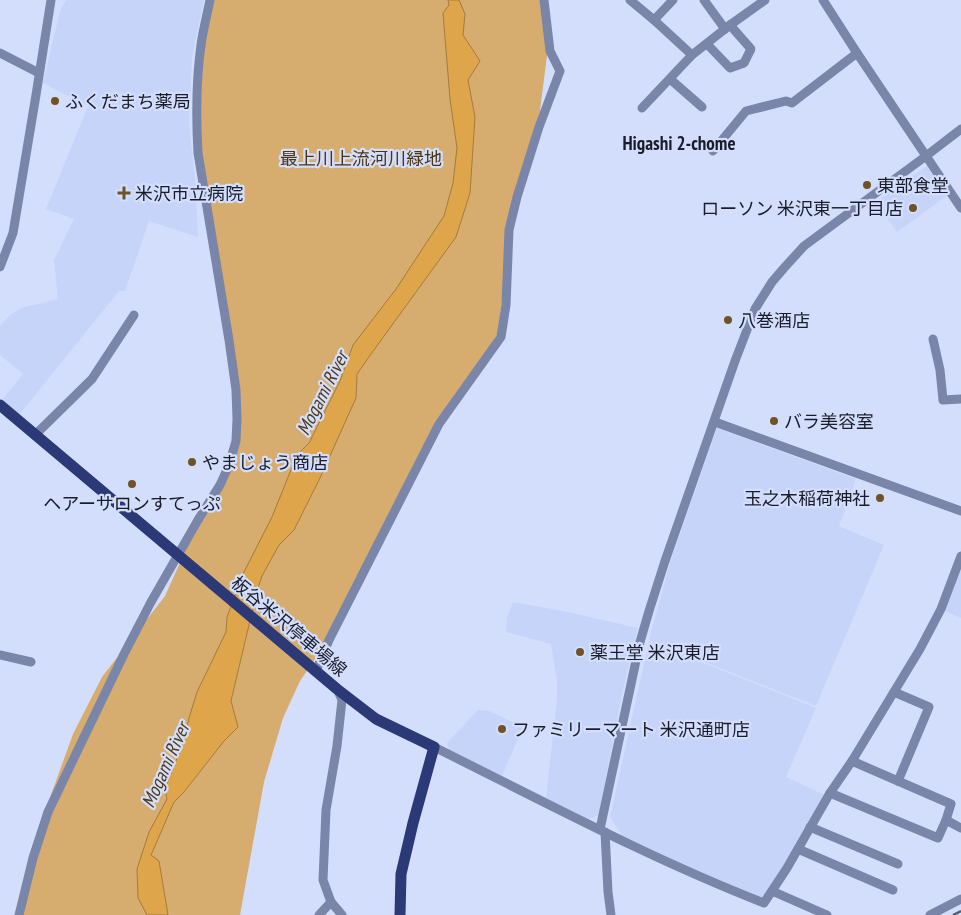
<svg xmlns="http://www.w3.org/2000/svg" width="961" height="915" font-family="'PT Sans Narrow','Noto Sans JP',sans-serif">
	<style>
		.built { fill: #c7d4fa }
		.green { fill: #d6ac6f }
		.water { fill: #dea54a; stroke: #a37c40 }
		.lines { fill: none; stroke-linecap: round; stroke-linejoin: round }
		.minor { stroke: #7985a9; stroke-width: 9 }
		.major { stroke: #2b3977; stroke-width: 11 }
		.rail { stroke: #575d6f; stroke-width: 2.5; stroke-dasharray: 10 5; stroke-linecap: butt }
		.poi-dot { fill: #6f5225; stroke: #d3defd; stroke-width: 2 }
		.labels { text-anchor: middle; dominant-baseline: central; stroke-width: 4.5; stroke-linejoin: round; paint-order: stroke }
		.poi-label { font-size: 18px; fill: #1a1d29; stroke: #d3defd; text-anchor: start }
		.park-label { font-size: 18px; fill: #4c350e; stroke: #d3defd }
		.street-label { font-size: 18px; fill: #1a1d29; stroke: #d3defd }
		.neighbourhood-label { font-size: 19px; font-weight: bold; fill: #1a1d29; stroke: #d3defd }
		.water-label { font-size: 19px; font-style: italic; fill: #513913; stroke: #d3defd }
	</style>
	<rect width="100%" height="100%" fill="#d3defd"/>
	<!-- built -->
	<g class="built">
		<polygon points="66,0 204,0 192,57 189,125 195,177 198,237 149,221 125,291 119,291 19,415 2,400 23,374 0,355 0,326 10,315 21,308 58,299 54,260 74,219 46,209 88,106 43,83 60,11"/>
		<polygon points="927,166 948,195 897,232 876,202"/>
		<polygon points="717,428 856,479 839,526 884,545 816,706 649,640 670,563"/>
		<polygon points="961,563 961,618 943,610"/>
		<polygon points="513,602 563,611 638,628 622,694 599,815 589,819 546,798 557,698 557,681 551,644 506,632 507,617"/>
		<polygon points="649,641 816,708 786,777 827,796 762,899 719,881 622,836 610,817"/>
		<polygon points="478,710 489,711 523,727 502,776 449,750 447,743"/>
	</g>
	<!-- green -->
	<polygon class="green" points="213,0 542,0 548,48 538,126 514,196 498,334 438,422 326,639 315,659 300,681 283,718 264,782 240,915 17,915 29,856 73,734 102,677 165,596 187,547 223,487 240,442 200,154 200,109 204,46"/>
	<!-- water -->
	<polygon class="water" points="448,0 459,0 465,14 463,35 480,61 468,80 475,117 470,193 456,237 371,354 357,374 356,398 320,478 294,530 279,545 262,576 257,591 231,701 238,727 224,741 184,792 174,802 151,855 159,861 168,915 147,915 138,898 137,869 149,832 167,799 165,789 183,743 189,718 197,692 226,632 227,617 244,572 272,517 297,455 309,443 340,381 353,345 396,289 444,216 453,183 457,148 450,99 443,13 449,5"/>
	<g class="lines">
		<!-- minor -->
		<g class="minor">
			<polyline points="630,0 654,20 692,55"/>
			<polyline points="704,0 725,29"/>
			<polyline points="823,0 857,53 961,208"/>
			<polyline points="654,20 673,0"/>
			<polyline points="707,44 730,68 744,63 751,49 730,25"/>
			<polyline points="0,53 39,73"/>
			<polyline points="670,79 702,107"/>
			<polyline points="642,108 692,55 730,25 765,0"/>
			<polyline points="713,151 746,111 786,101 792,103 857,53"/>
			<polyline points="0,267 13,233 36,95 51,0"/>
			<polyline points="933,339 940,370 943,400 961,399"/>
			<polyline points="715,422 961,511"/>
			<polyline points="35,435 92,379 134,315"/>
			<polyline points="0,655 31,662"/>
			<polyline points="316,671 329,640 439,424 501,337 506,305 509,230 517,197 539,127 560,71 550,51 544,0"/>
			<polyline points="337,689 342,700 337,746 326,810 323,880 331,902 342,915"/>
			<polyline points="894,692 929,707 898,781"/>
			<path d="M434,747C543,801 651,859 764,903L787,868L830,793L852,761L920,649L941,609L961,556"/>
			<polyline points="852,761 951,804 946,820"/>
			<polyline points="830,793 938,838 946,820 961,828"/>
			<polyline points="810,827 898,864"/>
			<polyline points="600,829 640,642 649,611 665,561 735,361 755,309 772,282 784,268 804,246 926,156 961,129"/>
			<polyline points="605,832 608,892 611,915"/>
			<polyline points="798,849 893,890"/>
			<polyline points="772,891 827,915"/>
			<path d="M19,915L33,858L48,812L124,654L151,602L198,520L220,485L229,465L236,441L237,419L236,390L229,340L198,153C196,118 196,81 201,45C203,30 207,15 210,0"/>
			<polyline points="319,915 331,902"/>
			<polyline points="930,915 961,899"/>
		</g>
		<!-- major -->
		<polyline class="major" points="0,405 337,689 376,719 434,747 413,823 401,874 400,915"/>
		<!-- rail -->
		<polyline class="rail" points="953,915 961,911"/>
	</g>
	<!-- markers -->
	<g class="poi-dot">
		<circle cx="55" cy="101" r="5"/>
		<circle cx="867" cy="185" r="5"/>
		<path d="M121.5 185.5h5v5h5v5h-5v5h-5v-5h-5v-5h5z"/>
		<circle cx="913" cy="208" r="5"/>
		<circle cx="728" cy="320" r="5"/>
		<circle cx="774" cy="421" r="5"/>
		<circle cx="192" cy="462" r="5"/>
		<circle cx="132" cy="484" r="5"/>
		<circle cx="880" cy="498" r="5"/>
		<circle cx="580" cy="652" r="5"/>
		<circle cx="502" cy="729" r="5"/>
	</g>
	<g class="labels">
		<!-- poi labels -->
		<g class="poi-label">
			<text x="65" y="101">ふくだまち薬局</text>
			<text x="877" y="185">東部食堂</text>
			<text x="135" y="193">米沢市立病院</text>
			<text x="903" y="208" text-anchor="end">ローソン 米沢東一丁目店</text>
			<text x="738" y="320">八巻酒店</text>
			<text x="784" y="421">バラ美容室</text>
			<text x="202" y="462">やまじょう商店</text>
			<text x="870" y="498" text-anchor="end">玉之木稲荷神社</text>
			<text x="132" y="503" text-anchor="middle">ヘアーサロンすてっぷ</text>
			<text x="590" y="652">薬王堂 米沢東店</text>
			<text x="512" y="729">ファミリーマート 米沢通町店</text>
		</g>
		<!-- park labels -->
		<g class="park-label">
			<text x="361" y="158">最上川上流河川緑地</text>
		</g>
		<!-- street labels -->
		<g class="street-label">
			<text transform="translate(289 626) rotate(40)">板谷米沢停車場線</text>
		</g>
		<!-- neighbourhood labels -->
		<g class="neighbourhood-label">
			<text x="679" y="143">Higashi 2-chome</text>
		</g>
		<!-- water labels -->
		<g class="water-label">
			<text transform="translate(322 393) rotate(-63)">Mogami River</text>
			<text transform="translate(165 765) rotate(-66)">Mogami River</text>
		</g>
	</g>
</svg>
